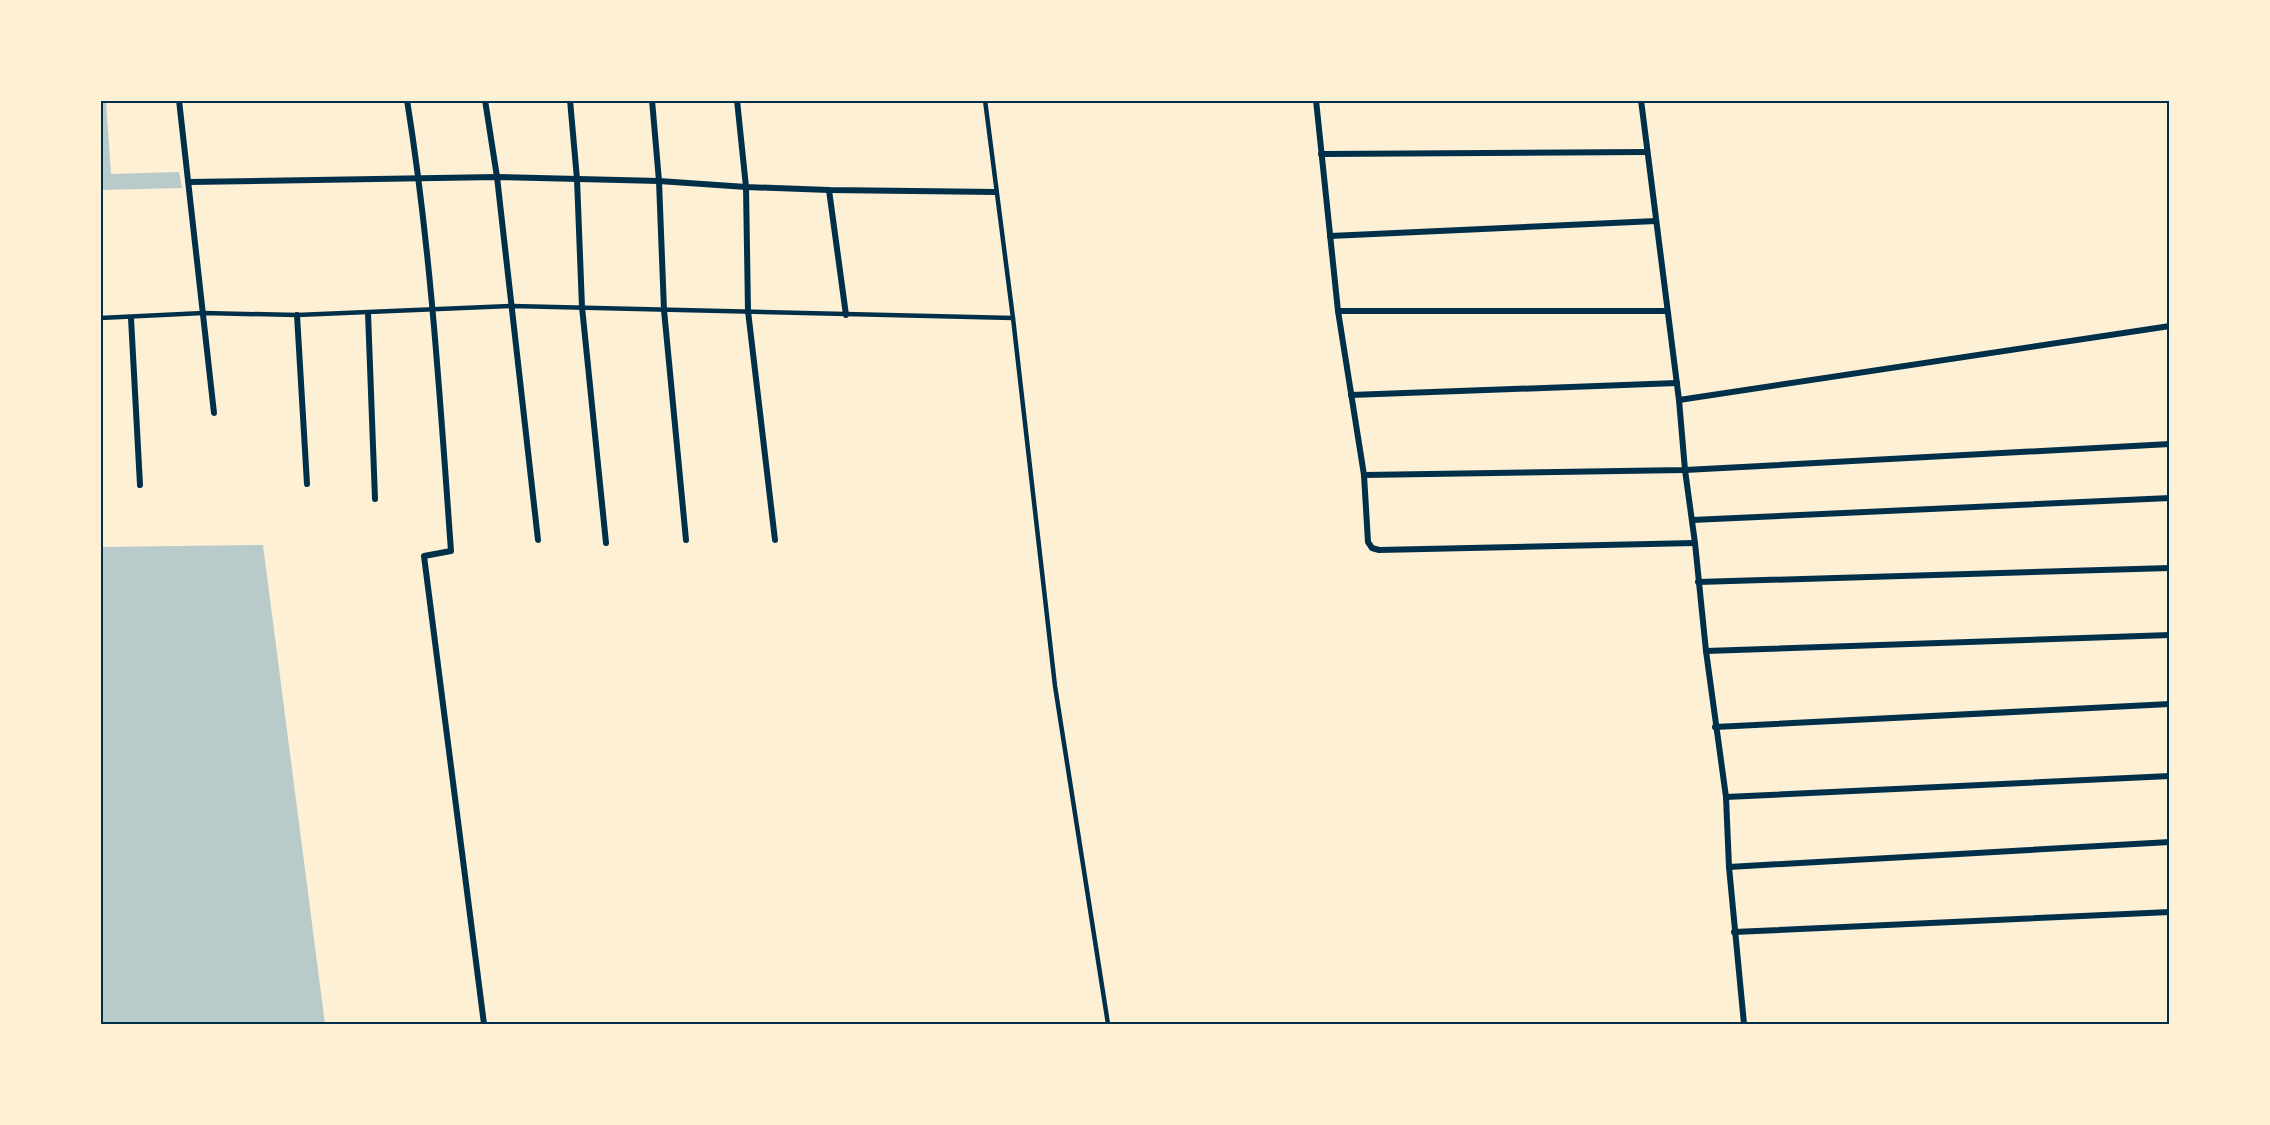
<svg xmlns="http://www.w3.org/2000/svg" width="2270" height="1125" font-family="Merriweather,serif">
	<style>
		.green { fill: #b9caca }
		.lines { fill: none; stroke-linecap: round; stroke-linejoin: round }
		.service { stroke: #003049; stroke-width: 4.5 }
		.minor { stroke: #003049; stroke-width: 6 }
		.neatline { fill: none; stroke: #003049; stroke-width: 2 }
	</style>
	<rect width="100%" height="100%" fill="#fdf0d5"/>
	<!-- green -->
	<g class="green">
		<polygon points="100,101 106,101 111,174 179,172 182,188 101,190"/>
		<polygon points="263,545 325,1024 101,1024 101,547"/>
	</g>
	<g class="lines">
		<!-- service -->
		<g class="service">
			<polyline points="985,100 1013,318 1055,686 1108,1024"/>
			<polyline points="100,318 203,313 297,315 512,306 1013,318"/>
		</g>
		<!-- minor -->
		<g class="minor">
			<polyline points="179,100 214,413"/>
			<path d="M407,100C431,250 440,400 451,551L424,556L484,1024"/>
			<polyline points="485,100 497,177 538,540"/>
			<polyline points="570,100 577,179 582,307 606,543"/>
			<polyline points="652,100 659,181 664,310 686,540"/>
			<polyline points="737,100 746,187 748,311 775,540"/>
			<polyline points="1316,100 1338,311 1364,475 1368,542 1372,548 1379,550 1695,543"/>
			<polyline points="1641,100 1679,400 1685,470 1695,543 1706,651 1726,797 1729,867 1744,1024"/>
			<polyline points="1321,154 1647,152"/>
			<polyline points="189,182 497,177 659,181 746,187 829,190 996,192"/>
			<polyline points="829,190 846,315"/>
			<polyline points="1330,236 1656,221"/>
			<polyline points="1338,311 1666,311"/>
			<polyline points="368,313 375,499"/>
			<polyline points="297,315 307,484"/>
			<polyline points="131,318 140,485"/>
			<polyline points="1351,395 1677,383"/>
			<polyline points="1679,400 2170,326"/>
			<polyline points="1364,475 1685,470 2170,444"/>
			<polyline points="1692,520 2170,498"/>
			<polyline points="1698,582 2170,568"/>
			<polyline points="1706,651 2170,635"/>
			<polyline points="1715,727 2170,704"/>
			<polyline points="1726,797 2170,776"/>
			<polyline points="1729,867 2170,842"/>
			<polyline points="1734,932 2170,912"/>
		</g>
	</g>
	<!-- border -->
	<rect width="2270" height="1125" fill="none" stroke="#fdf0d5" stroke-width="204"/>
	<rect x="102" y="102" width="2066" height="921" class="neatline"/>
</svg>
